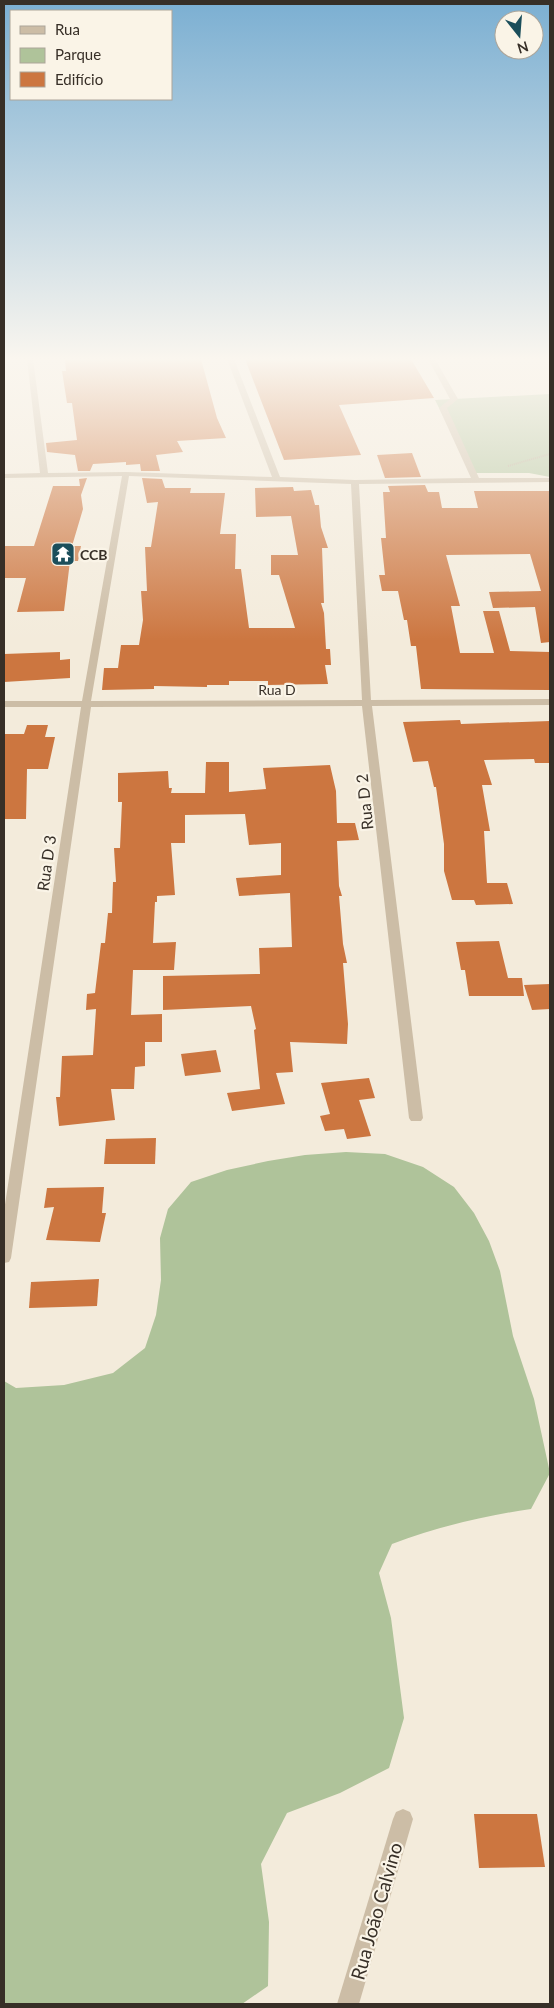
<svg xmlns="http://www.w3.org/2000/svg" width="554" height="2008" font-family="Lato,sans-serif">
	<style>
		.green { fill: #afc39a }
		.building { fill: #cc7640 }
		.lines { fill: none; stroke-linecap: round; stroke-linejoin: round }
		.path { stroke: #b8a790; stroke-width: 2; stroke-dasharray: 1 1; stroke-linecap: butt }
		.minor { fill: #ccbda6; fill-rule: evenodd }
		.labels { text-anchor: middle; dominant-baseline: central; stroke-width: 4.5; stroke-linejoin: round; paint-order: stroke }
		.far-poi-label { font-size: 14px; font-weight: bold; fill: #372f27; stroke: #faf4e7; text-anchor: start }
		.far-street-label { font-size: 14px; fill: #372f27; stroke: #faf4e7 }
		.street-label { font-size: 16px; fill: #372f27; stroke: #faf4e7 }
		.near-street-label { font-size: 19px; fill: #372f27; stroke: #faf4e7 }
	</style>
	<rect width="100%" height="100%" fill="#f3ebdb"/>
	<!-- green -->
	<g class="green">
		<polygon points="550,394 550,477 529,473 472,473 435,400"/>
		<path d="M346,1152L385,1154L423,1167L454,1187L474,1213L489,1241L500,1271L513,1336L534,1399L550,1473L531,1509C483,1516 437,1527 392,1544L379,1573L391,1618L404,1718L389,1768L340,1793L287,1813L261,1864L269,1922L268,1986L242,2004H4V1381L16,1388L64,1385L113,1373L145,1348L156,1315L161,1280L160,1238L168,1209L191,1182L227,1170L268,1161L305,1155Z"/>
	</g>
	<!-- building -->
	<g class="building">
		<polygon points="93,359 201,359 217,418 226,438 177,441 183,452 156,455 160,471 141,471 140,464 126,465 126,462 93,464 90,471 78,471 75,455 47,452 46,443 77,440 72,403 67,403 62,371 66,371 65,360"/>
		<polygon points="245,359 411,359 434,398 339,405 361,455 284,460"/>
		<polygon points="412,453 421,477 385,478 377,455"/>
		<polygon points="87,478 81,495 83,509 72,546 81,546 78,561 70,561 64,611 17,612 26,578 4,578 4,546 34,546 53,486 80,486 79,479"/>
		<polygon points="142,478 162,479 165,488 191,488 190,493 225,493 220,534 236,534 235,569 241,569 249,628 295,628 279,575 271,575 271,555 298,555 291,516 256,517 255,488 293,487 294,491 311,490 315,505 319,505 321,527 328,548 322,548 324,603 321,603 324,613 326,649 330,649 331,665 325,665 328,684 268,685 268,681 229,681 229,685 207,685 207,687 154,686 154,689 102,690 104,668 118,668 121,645 139,645 143,620 141,591 147,591 145,547 151,547 158,502 147,503"/>
		<polygon points="425,485 428,492 439,492 442,508 478,508 474,491 550,491 550,642 541,643 535,607 493,608 489,592 541,591 530,554 446,555 460,606 451,606 460,653 494,653 483,611 499,611 510,651 550,652 550,690 421,689 416,646 411,646 407,620 404,620 398,591 382,591 379,575 385,575 381,538 386,538 383,492 390,492 388,486"/>
		<polygon points="60,652 60,660 70,659 70,678 4,682 4,654"/>
		<polygon points="460,720 461,724 550,721 550,763 535,763 534,759 484,760 492,785 482,785 490,831 484,831 487,883 507,883 513,904 476,905 474,900 452,900 444,871 444,844 436,787 434,787 428,761 413,762 403,722"/>
		<polygon points="27,725 48,725 45,737 55,737 48,769 27,769 26,819 4,819 4,734 24,734"/>
		<polygon points="206,762 229,762 229,792 266,789 263,768 330,765 336,791 337,823 355,823 359,840 337,841 339,886 342,896 339,896 343,944 347,963 343,963 348,1024 347,1044 290,1042 293,1072 276,1073 285,1104 232,1111 227,1093 260,1089 254,1030 256,1029 251,1006 163,1010 163,976 260,974 259,948 292,947 290,893 239,896 236,878 281,875 281,843 249,845 245,814 185,815 185,843 171,843 175,895 157,896 157,902 155,902 153,943 176,942 174,970 133,970 131,1015 162,1014 162,1042 145,1042 145,1066 135,1067 134,1089 111,1089 115,1120 59,1126 56,1097 60,1097 62,1056 93,1055 96,1009 86,1010 87,994 95,993 101,943 105,943 108,913 112,913 113,882 116,882 114,848 120,848 122,802 118,802 118,773 168,771 169,788 172,788 171,793 205,793"/>
		<polygon points="499,941 508,978 522,978 524,996 469,996 465,970 461,970 456,942"/>
		<polygon points="550,984 550,1009 532,1010 524,985"/>
		<polygon points="216,1050 221,1072 185,1076 181,1054"/>
		<polygon points="369,1078 375,1098 359,1100 371,1136 347,1139 344,1129 325,1131 320,1116 330,1114 321,1083"/>
		<polygon points="156,1138 155,1164 104,1164 106,1139"/>
		<polygon points="104,1187 102,1213 106,1213 100,1242 46,1240 54,1207 44,1208 47,1188"/>
		<polygon points="99,1279 97,1306 29,1308 31,1282"/>
		<polygon points="474,1814 537,1814 545,1867 479,1868"/>
	</g>
	<g class="lines">
		<!-- path -->
		<polyline class="path" points="508,466 550,454"/>
		<!-- minor -->
		<g class="minor">
			<path d="M27,359H33L48,473L126,472L272,477L227,359H234L280,477L355,480L471,478L439,408L450,399L428,359H435L458,399L447,408L479,478H550V482L359,484L371,700L550,699V705L372,706L423,1118L421,1121H411L409,1118L362,706L91,707L11,1258L9,1262L4,1263V1211L81,707H4V701H82L122,476L4,478V474L40,473ZM129,476L351,484L362,700L91,701Z"/>
			<polygon points="403,1809 410,1812 413,1819 359,2004 337,2004 393,1819 396,1812"/>
		</g>
	</g>
	<!-- sky -->
	<linearGradient id="sky" x2="0" y2="1"><stop stop-color="#7bafd2"/><stop offset="0.56" stop-color="#faf6ef"/><stop offset="1" stop-color="#faf6ef" stop-opacity="0"/></linearGradient>
	<rect width="554" height="641" fill="url(#sky)"/>
	<!-- icons -->
	<defs>
		<g id="temple-square" transform="scale(1.25)"><rect x="-9" y="-9" width="18" height="18" rx="4" fill="#1b4e5b" stroke="#faf4e7"/><path d="M0-6L5-2H3V0L6.5 2.5H4V6H1.5V3h-3V6H-4V2.5H-6.5L-3 0V-2H-5Z" fill="#fff"/></g>
	</defs>
	<g fill-rule="evenodd">
		<use href="#temple-square" x="63" y="554"/>
	</g>
	<g class="labels">
		<!-- far-poi labels -->
		<g class="far-poi-label">
			<text x="80" y="554">CCB</text>
		</g>
		<!-- far-street labels -->
		<g class="far-street-label">
			<text x="277" y="689">Rua D</text>
		</g>
		<!-- street labels -->
		<g class="street-label">
			<text transform="translate(364 802) rotate(-96)">Rua D 2</text>
			<text transform="translate(46 863) rotate(-82)">Rua D 3</text>
		</g>
		<!-- near-street labels -->
		<g class="near-street-label">
			<text transform="translate(376 1911) rotate(-74)">Rua João Calvino</text>
		</g>
	</g>
	<!-- border -->
	<rect width="554" height="2008" fill="none" stroke="#372f27" stroke-width="10"/>
	<!-- legend -->
	<rect x="10" y="10" width="162" height="90" fill="#faf4e7" stroke="#aca59a"/>
	<rect x="20" y="26" width="25" height="8" fill="#ccbda6" stroke="#aca59a"/>
	<text x="55" y="35" font-size="15" fill="#372f27">Rua</text>
	<rect x="20" y="48" width="25" height="15" fill="#afc39a" stroke="#aca59a"/>
	<text x="55" y="60" font-size="15" fill="#372f27">Parque</text>
	<rect x="20" y="72" width="25" height="15" fill="#cc7640" stroke="#aca59a"/>
	<text x="55" y="85" font-size="15" fill="#372f27">Edifício</text>
	<!-- north arrow -->
	<g transform="translate(519 35) rotate(163)"><circle r="24" fill="#faf4e7" stroke="#aca59a"/>
	<path d="M0-4L9 19L0 12L-9 19Z" fill="#1b4e5b"/>
	<text y="-8" font-size="14" font-weight="bold" text-anchor="middle" fill="#372f27">N</text>
	</g>
</svg>
